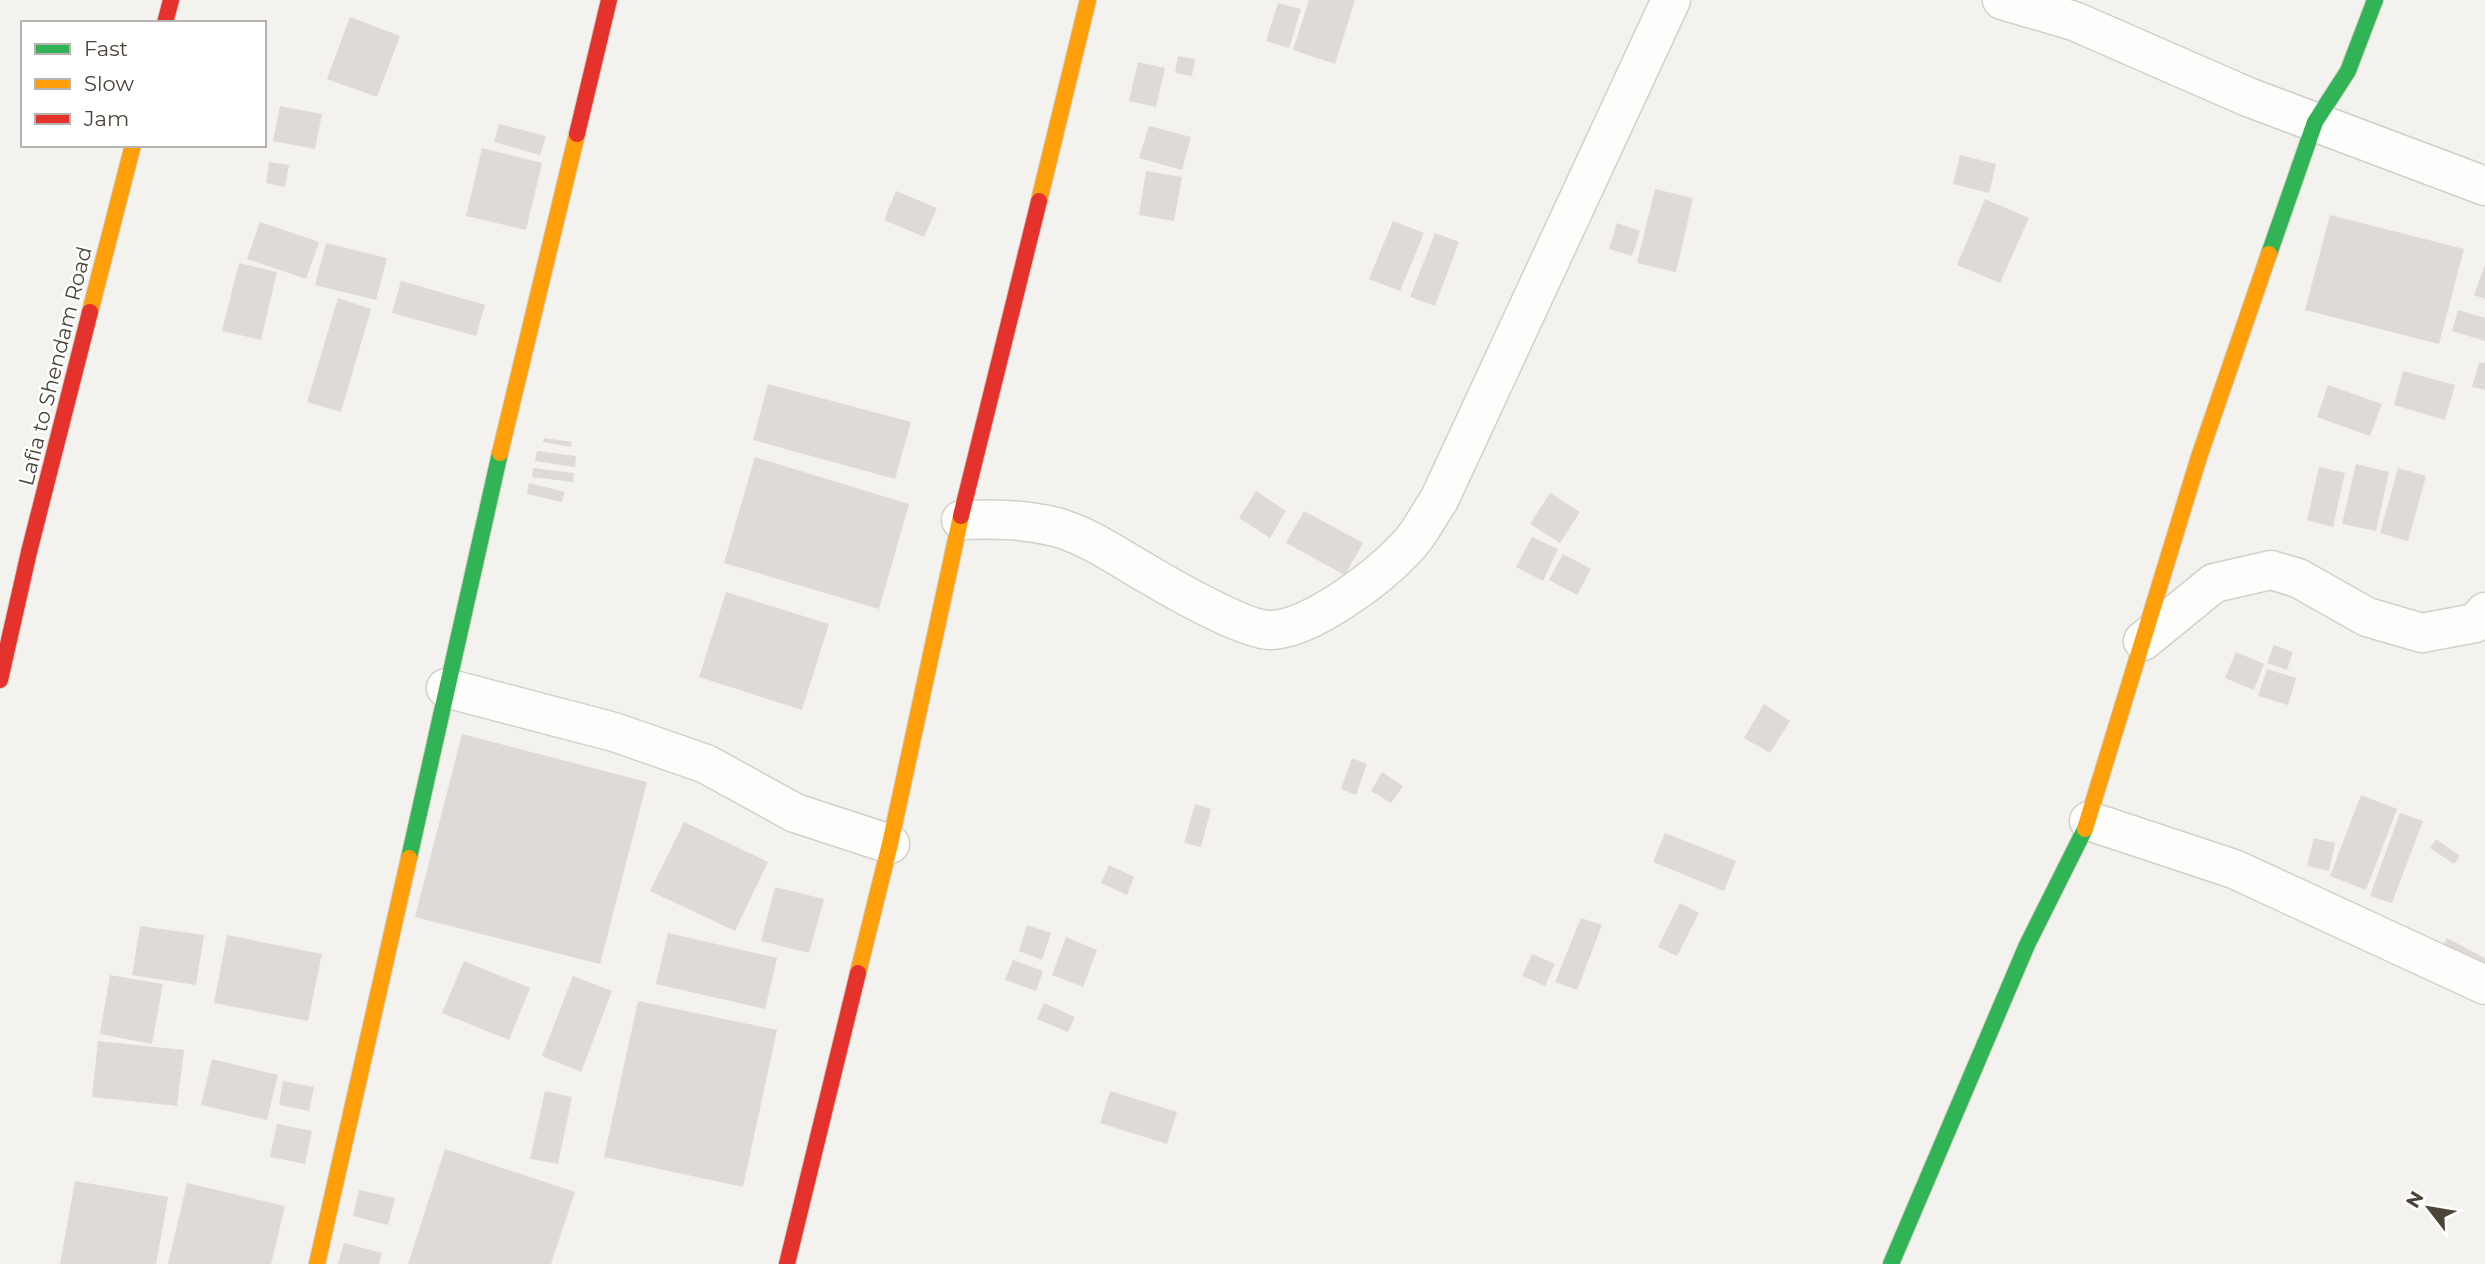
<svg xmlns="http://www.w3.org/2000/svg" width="2485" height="1264" font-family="Montserrat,sans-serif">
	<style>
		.building { fill: #dedbd6 }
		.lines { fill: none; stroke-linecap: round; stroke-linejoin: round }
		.street-casing { stroke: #d2d0cb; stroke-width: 41 }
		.fast-casing { stroke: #d3cfc5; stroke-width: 18 }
		.slow-casing { stroke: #d3cfc5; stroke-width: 18 }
		.jam-casing { stroke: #d3cfc5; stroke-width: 18 }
		.street { stroke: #fdfdfc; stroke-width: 38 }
		.fast { stroke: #30b455; stroke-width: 16 }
		.slow { stroke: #ff9f0a; stroke-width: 16 }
		.jam { stroke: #e5322d; stroke-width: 16 }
		.labels { text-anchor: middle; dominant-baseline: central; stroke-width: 5; stroke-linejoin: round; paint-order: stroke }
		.street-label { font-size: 21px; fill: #4b4439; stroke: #fff }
	</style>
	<rect width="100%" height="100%" fill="#f4f2ee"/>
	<!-- building -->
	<g class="building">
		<polygon points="1309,0 1355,0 1335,64 1293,50"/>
		<polygon points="1278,3 1301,9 1289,48 1266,41"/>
		<polygon points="350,17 400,36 377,97 327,79"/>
		<polygon points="1178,56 1195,59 1192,76 1175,73"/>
		<polygon points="1138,62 1165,68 1156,107 1129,101"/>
		<polygon points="280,106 322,114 315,149 273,141"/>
		<polygon points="499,124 546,136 540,155 494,142"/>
		<polygon points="1149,126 1191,137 1182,170 1139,158"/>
		<polygon points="482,148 542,163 526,230 466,216"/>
		<polygon points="1960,155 1996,164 1989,193 1953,184"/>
		<polygon points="269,162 289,165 285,187 266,183"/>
		<polygon points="1146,171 1182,177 1174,221 1139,215"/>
		<polygon points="1655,189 1693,198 1676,272 1637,263"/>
		<polygon points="896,191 937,208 924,237 884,220"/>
		<polygon points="1985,199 2029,218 2000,283 1957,265"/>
		<polygon points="2330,215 2464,249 2439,344 2305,310"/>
		<polygon points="1393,221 1424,233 1400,291 1369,279"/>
		<polygon points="260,222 319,242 306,279 247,259"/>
		<polygon points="1617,223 1640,231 1632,256 1609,249"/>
		<polygon points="1435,233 1459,242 1435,306 1410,297"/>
		<polygon points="326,243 387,258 376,300 315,285"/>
		<polygon points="239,263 277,272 261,340 222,331"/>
		<polygon points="2485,265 2485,299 2474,295"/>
		<polygon points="401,281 485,305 476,336 392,313"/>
		<polygon points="338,298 371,309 341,412 307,402"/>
		<polygon points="2458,310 2485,318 2485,341 2452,331"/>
		<polygon points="2479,362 2485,363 2485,390 2472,387"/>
		<polygon points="2403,371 2455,385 2445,420 2394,405"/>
		<polygon points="768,384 911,422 895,479 753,440"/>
		<polygon points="2328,385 2382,404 2370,436 2317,417"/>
		<polygon points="544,438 572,442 571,447 543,442"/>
		<polygon points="537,451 576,456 575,467 535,461"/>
		<polygon points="755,457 909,504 879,609 724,563"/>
		<polygon points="2356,464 2389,472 2376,531 2342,524"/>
		<polygon points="2319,467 2345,473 2333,527 2307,520"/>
		<polygon points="533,468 574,473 573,482 532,477"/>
		<polygon points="2398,468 2426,476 2408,541 2380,533"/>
		<polygon points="529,483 565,492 562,502 527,494"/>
		<polygon points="1256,491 1286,511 1270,538 1239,518"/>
		<polygon points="1550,493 1580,512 1560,543 1530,524"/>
		<polygon points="1304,511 1363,543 1345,575 1286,543"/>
		<polygon points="1532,537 1558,549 1543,581 1516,567"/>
		<polygon points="1563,554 1591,569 1577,595 1549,580"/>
		<polygon points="726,592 829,624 802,710 699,677"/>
		<polygon points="2274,645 2293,652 2287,670 2267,663"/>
		<polygon points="2236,652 2264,664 2254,690 2225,678"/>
		<polygon points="2267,669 2296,678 2288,705 2258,696"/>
		<polygon points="1764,704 1790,721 1770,753 1744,738"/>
		<polygon points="462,734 647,782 600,964 415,917"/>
		<polygon points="1352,758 1367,764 1356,795 1341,789"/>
		<polygon points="1382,772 1403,786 1391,803 1371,791"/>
		<polygon points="2361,795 2397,809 2366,890 2330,876"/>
		<polygon points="1195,804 1211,809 1201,847 1184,843"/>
		<polygon points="2400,813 2423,821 2392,903 2370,896"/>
		<polygon points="684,822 768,862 735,931 650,891"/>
		<polygon points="1665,833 1736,861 1724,891 1653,862"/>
		<polygon points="2314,838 2335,843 2329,871 2307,866"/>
		<polygon points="2436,839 2460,856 2454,864 2430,848"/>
		<polygon points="1109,865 1134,877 1127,895 1101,883"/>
		<polygon points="775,887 824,899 809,953 761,941"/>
		<polygon points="1680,903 1699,913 1677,956 1658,947"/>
		<polygon points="1581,918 1602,925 1577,990 1555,982"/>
		<polygon points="1027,925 1051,933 1042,960 1019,951"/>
		<polygon points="140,926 204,935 196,985 132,975"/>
		<polygon points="668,933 777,958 765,1009 656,984"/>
		<polygon points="227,935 322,954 308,1021 214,1003"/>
		<polygon points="1066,937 1097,950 1083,987 1052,975"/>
		<polygon points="2447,938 2485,958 2485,976 2439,953"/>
		<polygon points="1532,954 1555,964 1545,986 1522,976"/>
		<polygon points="1013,960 1043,971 1036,991 1005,980"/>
		<polygon points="464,961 530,988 509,1040 442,1013"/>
		<polygon points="110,975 163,984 152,1044 100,1034"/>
		<polygon points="573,976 612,991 581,1072 542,1056"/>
		<polygon points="638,1001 777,1030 743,1187 604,1157"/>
		<polygon points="1044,1003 1075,1017 1068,1032 1037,1019"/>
		<polygon points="98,1041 184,1050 177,1106 92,1097"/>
		<polygon points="212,1059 278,1075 267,1120 201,1105"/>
		<polygon points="283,1081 314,1087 309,1111 279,1105"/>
		<polygon points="545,1091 572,1097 558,1164 530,1159"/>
		<polygon points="1110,1091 1177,1112 1167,1144 1100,1123"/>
		<polygon points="277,1124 312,1131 305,1164 270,1157"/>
		<polygon points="445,1149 575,1192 551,1264 408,1264"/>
		<polygon points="75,1181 168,1197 156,1264 60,1264"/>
		<polygon points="187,1183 285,1206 271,1264 168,1264"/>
		<polygon points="359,1190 395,1198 388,1225 353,1216"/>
		<polygon points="344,1243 382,1253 379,1264 338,1264"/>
	</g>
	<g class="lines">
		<!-- street casing -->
		<g class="street-casing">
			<g id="street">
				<polyline points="2002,0 2074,21 2248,97 2485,186"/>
				<path d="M961,520C994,519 1024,519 1056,527C1088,536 1118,557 1146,573C1171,588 1246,631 1271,630C1311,629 1379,577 1406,548C1419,535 1428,516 1439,500L1671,0"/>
				<polyline points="2143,641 2214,583 2271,570 2298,578 2367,617 2422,633 2475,623 2485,612"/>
				<polyline points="446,688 614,732 706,764 795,813 890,844"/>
				<polyline points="2089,821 2234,869 2485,985"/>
			</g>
		</g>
		<!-- fast casing -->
		<g class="fast-casing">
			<g id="fast">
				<polyline points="2269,254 2315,122 2348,71 2375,0"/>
				<polyline points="409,858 500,453"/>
				<polyline points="1891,1264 2027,945 2085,829"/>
			</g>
		</g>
		<!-- slow casing -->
		<g class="slow-casing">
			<g id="slow">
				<polyline points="1039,201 1088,0"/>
				<polyline points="90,312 133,145"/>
				<polyline points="500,453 577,134"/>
				<polyline points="2085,829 2199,457 2269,254"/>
				<polyline points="858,973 890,844 961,516"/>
				<polyline points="317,1264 409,858"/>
			</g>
		</g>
		<!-- jam casing -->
		<g class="jam-casing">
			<g id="jam">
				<polyline points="165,23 171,0"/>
				<polyline points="577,134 609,0"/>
				<polyline points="961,516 1039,201"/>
				<polyline points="0,680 29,552 90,312"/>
				<polyline points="787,1264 858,973"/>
			</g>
		</g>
		<!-- street -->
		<use href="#street" class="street"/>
		<!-- fast -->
		<use href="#fast" class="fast"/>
		<!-- slow -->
		<use href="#slow" class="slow"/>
		<!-- jam -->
		<use href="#jam" class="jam"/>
	</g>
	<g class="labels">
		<!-- street labels -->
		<g class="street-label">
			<text transform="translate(55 366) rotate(-76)">Lafia to Shendam Road</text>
		</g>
	</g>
	<!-- legend -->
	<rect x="21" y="21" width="245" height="126" fill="#ffffff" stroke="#b7b4b0" stroke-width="2"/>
	<rect x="35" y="44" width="35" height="10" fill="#30b455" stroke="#b7b4b0" stroke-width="2"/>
	<text x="84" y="56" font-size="21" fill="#4b4439">Fast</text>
	<rect x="35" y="79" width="35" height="10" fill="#ff9f0a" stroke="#b7b4b0" stroke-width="2"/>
	<text x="84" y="91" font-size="21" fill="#4b4439">Slow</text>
	<rect x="35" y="114" width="35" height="10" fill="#e5322d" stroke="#b7b4b0" stroke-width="2"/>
	<text x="84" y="126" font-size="21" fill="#4b4439">Jam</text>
	<!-- north arrow -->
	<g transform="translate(2429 1208) rotate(301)" stroke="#ffffff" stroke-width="5" paint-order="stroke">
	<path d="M0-5L12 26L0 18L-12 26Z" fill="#4b4439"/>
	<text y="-10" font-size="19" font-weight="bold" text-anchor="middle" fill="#4b4439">N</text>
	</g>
</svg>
